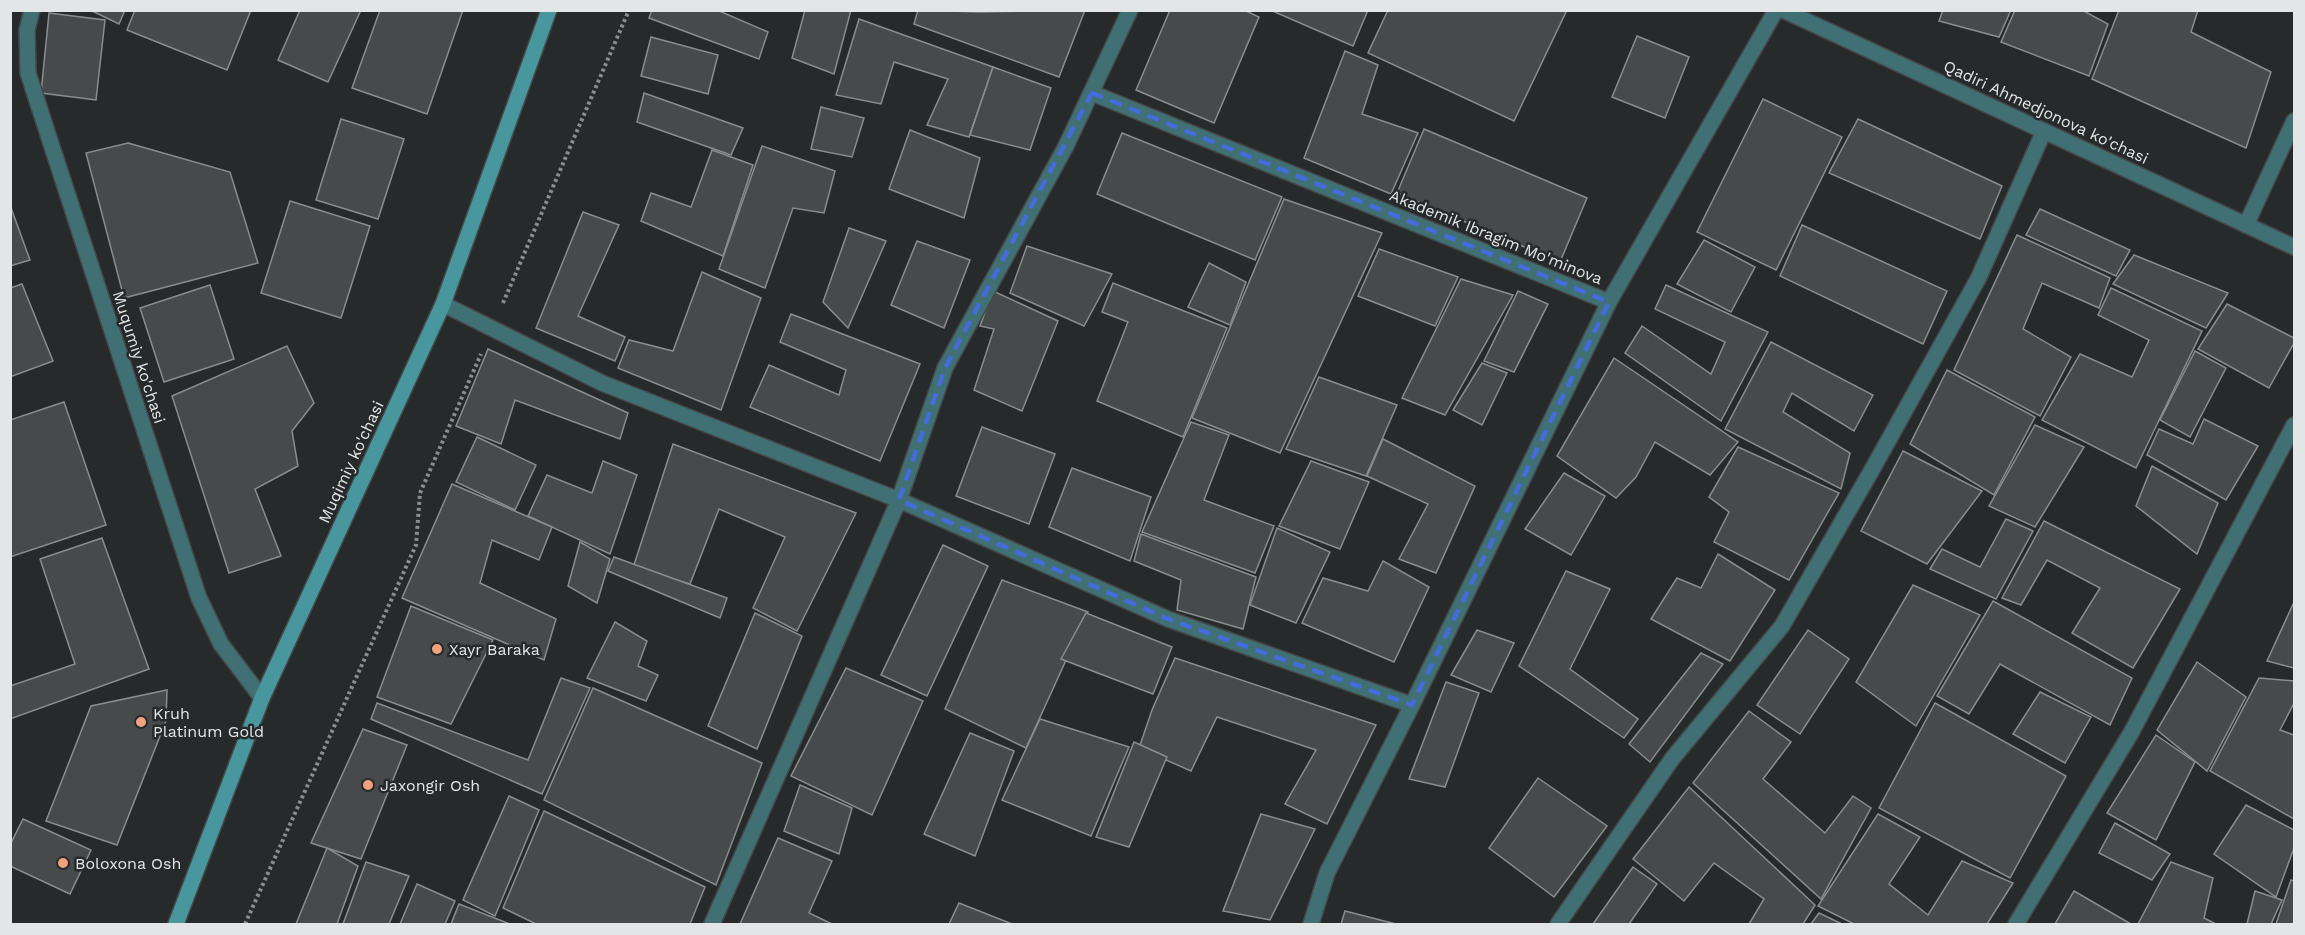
<svg xmlns="http://www.w3.org/2000/svg" width="2305" height="935" font-family="'Work Sans',sans-serif">
	<style>
		.building { fill: #464a4b; stroke: #888d8e; stroke-width: 1.5 }
		.lines { fill: none; stroke-linecap: round; stroke-linejoin: round }
		.service-casing { stroke: #444848; stroke-width: 18 }
		.minor-casing { stroke: #444848; stroke-width: 18 }
		.tertiary-casing { stroke: #444848; stroke-width: 18 }
		.secondary-casing { stroke: #444848; stroke-width: 18 }
		.path { stroke: #898d8d; stroke-width: 4; stroke-dasharray: 3 3; stroke-linecap: butt }
		.service { stroke: #417074; stroke-width: 15 }
		.minor { stroke: #417074; stroke-width: 15 }
		.tertiary { stroke: #417074; stroke-width: 15 }
		.secondary { stroke: #49979e; stroke-width: 15 }
		.marked { fill: none; stroke: #456cdb; stroke-width: 4.5; stroke-dasharray: 12 8; stroke-linejoin: round }
		.poi-dot { fill: #f2a17e; stroke: #262a2a; stroke-width: 2 }
		.labels { text-anchor: middle; dominant-baseline: central; stroke-width: 5; stroke-linejoin: round; paint-order: stroke }
		.street-label { font-size: 16px; fill: #e3e6e6; stroke: #262a2a }
		.poi-label { font-size: 16px; fill: #e3e6e6; stroke: #262a2a; text-anchor: start }
	</style>
	<rect width="100%" height="100%" fill="#262a2a"/>
	<!-- building -->
	<g class="building">
		<polygon points="90,10 125,10 119,24"/>
		<polygon points="135,10 251,10 227,70 127,30"/>
		<polygon points="300,10 361,10 328,82 278,60"/>
		<polygon points="380,10 463,10 427,114 352,88"/>
		<polygon points="652,10 717,10 768,32 759,59 649,18"/>
		<polygon points="805,10 851,10 834,74 792,58"/>
		<polygon points="918,10 979,12 1085,10 1059,77 914,24"/>
		<polygon points="1170,10 1244,10 1259,17 1214,123 1136,90"/>
		<polygon points="1270,10 1368,10 1353,46"/>
		<polygon points="1388,10 1567,10 1514,121 1368,53"/>
		<polygon points="1943,10 2011,10 1999,37 1939,21"/>
		<polygon points="2015,10 2082,10 2108,24 2089,76 2001,42"/>
		<polygon points="2119,10 2198,10 2191,32 2271,72 2246,148 2092,79"/>
		<polygon points="49,13 105,20 96,100 41,93"/>
		<polygon points="859,19 993,67 969,137 927,125 948,79 894,62 881,104 836,95"/>
		<polygon points="1637,36 1689,57 1665,118 1612,97"/>
		<polygon points="651,37 718,55 708,94 641,76"/>
		<polygon points="1345,51 1378,65 1362,114 1418,133 1391,194 1304,158"/>
		<polygon points="993,67 1051,88 1030,150 970,135"/>
		<polygon points="644,93 743,128 731,155 637,122"/>
		<polygon points="1763,99 1842,137 1776,270 1697,232"/>
		<polygon points="821,107 864,118 852,157 811,149"/>
		<polygon points="341,119 404,139 378,219 316,200"/>
		<polygon points="1858,119 2002,186 1980,239 1829,173"/>
		<polygon points="1424,129 1587,198 1560,262 1397,193"/>
		<polygon points="910,130 980,158 964,218 889,189"/>
		<polygon points="1122,133 1282,197 1255,260 1097,194"/>
		<polygon points="128,143 230,172 258,263 124,298 86,153"/>
		<polygon points="762,146 835,171 824,213 793,208 765,288 719,269"/>
		<polygon points="712,150 753,165 723,256 641,221 651,193 691,207"/>
		<polygon points="1284,199 1382,233 1280,453 1192,418"/>
		<polygon points="290,201 370,226 341,318 261,293"/>
		<polygon points="10,205 30,260 10,266"/>
		<polygon points="2040,209 2130,250 2116,276 2026,235"/>
		<polygon points="583,212 619,225 578,316 625,337 615,361 536,328"/>
		<polygon points="1802,225 1947,291 1923,344 1780,276"/>
		<polygon points="849,228 886,241 848,328 823,302"/>
		<polygon points="2017,235 2110,278 2099,308 2042,283 2023,329 2071,357 2040,416 1954,370"/>
		<polygon points="1704,240 1755,267 1731,312 1677,284"/>
		<polygon points="917,241 970,260 944,328 891,305"/>
		<polygon points="1027,246 1112,274 1084,326 1010,293"/>
		<polygon points="1379,249 1458,277 1435,326 1358,296"/>
		<polygon points="2134,255 2228,293 2206,328 2113,284"/>
		<polygon points="1209,263 1246,282 1230,325 1188,307"/>
		<polygon points="702,272 761,298 721,410 618,368 629,340 673,351"/>
		<polygon points="1461,279 1513,295 1445,415 1402,398"/>
		<polygon points="1113,283 1227,328 1183,437 1097,401 1128,322 1102,312"/>
		<polygon points="22,284 53,361 10,377 10,288"/>
		<polygon points="210,285 234,359 164,382 140,308"/>
		<polygon points="1666,285 1768,332 1721,421 1625,353 1642,326 1711,374 1725,342 1655,309"/>
		<polygon points="2111,288 2202,331 2136,468 2042,420 2080,354 2132,377 2149,340 2098,315"/>
		<polygon points="993,291 1058,321 1022,411 974,390 994,329 980,326"/>
		<polygon points="1518,291 1548,304 1514,372 1484,361"/>
		<polygon points="2227,304 2294,338 2294,343 2269,388 2198,349"/>
		<polygon points="791,314 920,364 880,461 750,407 769,365 839,395 846,370 780,342"/>
		<polygon points="1771,342 1873,395 1854,431 1792,393 1783,412 1850,453 1841,489 1725,429"/>
		<polygon points="287,346 314,403 292,431 298,466 255,489 281,556 229,573 172,396"/>
		<polygon points="488,349 628,413 620,439 515,400 501,444 456,426"/>
		<polygon points="2195,351 2226,368 2190,437 2160,420"/>
		<polygon points="1614,358 1738,442 1710,475 1655,442 1636,477 1616,498 1557,456"/>
		<polygon points="1482,363 1507,373 1482,425 1453,410"/>
		<polygon points="1947,370 2035,417 1994,495 1910,444"/>
		<polygon points="1319,377 1397,405 1366,476 1286,449"/>
		<polygon points="64,402 106,525 10,557 10,420"/>
		<polygon points="2204,419 2258,446 2226,500 2147,455 2159,429 2193,444"/>
		<polygon points="1191,422 1229,435 1204,500 1274,526 1255,573 1142,532"/>
		<polygon points="2035,425 2084,447 2035,527 1989,506"/>
		<polygon points="982,427 1055,454 1029,524 956,496"/>
		<polygon points="477,437 536,465 515,510 456,482"/>
		<polygon points="1383,439 1475,486 1436,573 1399,559 1428,504 1367,476"/>
		<polygon points="673,444 856,513 797,631 753,608 785,537 719,509 690,584 633,568"/>
		<polygon points="1738,447 1839,493 1789,580 1714,542 1729,512 1709,497"/>
		<polygon points="1903,451 1982,491 1927,564 1861,531"/>
		<polygon points="603,461 637,475 610,554 528,516 547,475 592,493"/>
		<polygon points="1311,461 1369,482 1340,549 1279,526"/>
		<polygon points="2152,466 2218,503 2197,554 2136,506"/>
		<polygon points="1072,468 1151,497 1130,561 1049,527"/>
		<polygon points="1564,473 1605,496 1571,555 1525,529"/>
		<polygon points="452,484 552,527 539,560 492,540 480,583 556,619 544,660 402,598"/>
		<polygon points="2006,519 2033,531 1996,599 1930,569 1942,549 1980,567"/>
		<polygon points="2044,521 2180,589 2133,668 2072,633 2100,588 2047,560 2021,605 2002,598"/>
		<polygon points="1277,528 1330,552 1296,623 1250,605"/>
		<polygon points="1141,534 1256,577 1243,629 1177,610 1181,580 1134,561"/>
		<polygon points="102,538 149,669 10,719 10,686 75,664 40,559"/>
		<polygon points="580,542 610,559 597,603 568,586"/>
		<polygon points="943,545 988,566 927,696 881,675"/>
		<polygon points="1718,554 1775,590 1730,661 1651,619 1677,578 1701,588"/>
		<polygon points="614,557 727,598 720,618 608,571"/>
		<polygon points="1383,561 1429,587 1394,662 1302,623 1323,578 1368,591"/>
		<polygon points="1566,571 1610,589 1570,669 1638,719 1624,738 1519,666"/>
		<polygon points="1002,580 1088,612 1026,748 945,709"/>
		<polygon points="1913,585 1980,615 1916,726 1856,682"/>
		<polygon points="1993,601 2132,678 2110,725 2000,664 1969,714 1937,696"/>
		<polygon points="2294,602 2294,668 2267,661"/>
		<polygon points="411,606 493,640 451,724 377,697"/>
		<polygon points="755,613 802,636 757,749 708,726"/>
		<polygon points="1086,613 1172,647 1153,694 1061,659"/>
		<polygon points="615,622 647,641 638,666 658,675 646,701 587,678"/>
		<polygon points="1477,630 1514,643 1491,692 1451,675"/>
		<polygon points="1808,630 1849,659 1800,734 1757,705"/>
		<polygon points="1701,653 1723,664 1650,762 1629,744"/>
		<polygon points="1175,658 1376,725 1327,824 1285,804 1316,750 1217,717 1191,771 1139,748 1152,710"/>
		<polygon points="2197,662 2246,697 2207,771 2157,730"/>
		<polygon points="846,668 923,701 872,815 791,776"/>
		<polygon points="561,678 590,688 542,794 371,719 377,703 528,760"/>
		<polygon points="2259,678 2294,681 2294,703 2280,730 2294,735 2294,819 2210,771"/>
		<polygon points="1446,682 1479,693 1445,787 1409,779"/>
		<polygon points="593,688 762,763 716,885 544,800"/>
		<polygon points="167,690 166,721 117,845 46,821 91,706"/>
		<polygon points="2040,692 2091,717 2065,763 2013,734"/>
		<polygon points="1935,703 2066,776 2010,878 1879,808"/>
		<polygon points="1749,711 1791,742 1763,779 1825,833 1853,796 1871,808 1821,899 1693,783"/>
		<polygon points="1040,719 1129,747 1091,836 1002,800"/>
		<polygon points="363,729 407,745 361,859 311,843"/>
		<polygon points="970,733 1014,751 975,856 924,834"/>
		<polygon points="2156,735 2195,762 2156,840 2107,813"/>
		<polygon points="1134,742 1167,757 1129,847 1096,837"/>
		<polygon points="1538,778 1607,826 1554,897 1489,848"/>
		<polygon points="800,785 852,808 839,854 784,831"/>
		<polygon points="1689,787 1815,905 1803,924 1749,924 1764,899 1714,863 1684,901 1633,859"/>
		<polygon points="509,796 539,810 495,916 463,900"/>
		<polygon points="2246,805 2294,830 2294,848 2276,897 2214,854"/>
		<polygon points="544,811 705,887 690,924 536,924 503,908"/>
		<polygon points="1261,814 1315,829 1270,920 1223,911"/>
		<polygon points="1878,814 1920,837 1889,884 1928,915 1962,861 2013,883 1987,924 1854,924 1818,906"/>
		<polygon points="23,819 91,850 70,894 10,866 10,845"/>
		<polygon points="2115,823 2170,854 2152,880 2099,853"/>
		<polygon points="778,838 832,861 809,913 832,924 740,924"/>
		<polygon points="327,848 358,866 337,924 296,924"/>
		<polygon points="366,862 409,876 389,924 343,924"/>
		<polygon points="2171,862 2213,878 2204,918 2216,924 2138,924"/>
		<polygon points="1633,867 1657,884 1629,924 1593,924"/>
		<polygon points="2291,880 2294,881 2294,924 2276,924"/>
		<polygon points="417,884 455,901 445,924 400,924"/>
		<polygon points="2074,891 2131,924 2055,924"/>
		<polygon points="2255,891 2282,900 2271,924 2247,924"/>
		<polygon points="959,903 1012,924 949,924"/>
		<polygon points="459,904 510,924 451,924"/>
		<polygon points="1345,911 1396,924 1341,924"/>
		<polygon points="1819,913 1842,924 1811,924"/>
	</g>
	<g class="lines">
		<!-- service casing -->
		<g class="service-casing">
			<polyline id="service" points="1311,924 1327,873 1412,705"/>
		</g>
		<!-- minor casing -->
		<g class="minor-casing">
			<g id="minor">
				<polyline points="32,10 27,30 28,73 199,598 221,644 262,698"/>
				<polyline points="1092,93 1609,302"/>
				<polyline points="2246,225 2294,121"/>
				<polyline points="443,304 602,383 899,500 1168,619 1412,705 1609,302 1776,10"/>
				<polyline points="712,924 899,500 945,368 1066,146 1130,10"/>
				<polyline points="1558,924 1672,759 1782,626 1873,468 1979,277 2044,131"/>
				<polyline points="2016,924 2131,733 2294,425"/>
			</g>
		</g>
		<!-- tertiary casing -->
		<g class="tertiary-casing">
			<polyline id="tertiary" points="1783,10 2294,247"/>
		</g>
		<!-- secondary casing -->
		<g class="secondary-casing">
			<polyline id="secondary" points="176,924 262,698 443,304 549,10"/>
		</g>
		<!-- path -->
		<g class="path">
			<polyline points="503,303 629,10"/>
			<polyline points="245,924 416,545 420,493 481,354"/>
		</g>
		<!-- service -->
		<use href="#service" class="service"/>
		<!-- minor -->
		<use href="#minor" class="minor"/>
		<!-- tertiary -->
		<use href="#tertiary" class="tertiary"/>
		<!-- secondary -->
		<use href="#secondary" class="secondary"/>
	</g>
	<!-- marked area -->
	<path class="marked" d="M1092,93L1609,302L1412,705L1168,619L899,500L945,368Z"/>
	<!-- markers -->
	<g class="poi-dot">
		<circle cx="437" cy="649" r="6"/>
		<circle cx="141" cy="722" r="6"/>
		<circle cx="368" cy="785" r="6"/>
		<circle cx="63" cy="863" r="6"/>
	</g>
	<g class="labels">
		<!-- street labels -->
		<g class="street-label">
			<text transform="translate(2046 112) rotate(25)">Qadiri Ahmedjonova ko'chasi</text>
			<text transform="translate(1496 237) rotate(22)">Akademik Ibragim Mo'minova</text>
			<text transform="translate(139 357) rotate(72)">Muqumiy ko'chasi</text>
			<text transform="translate(351 462) rotate(-65)">Muqimiy ko'chasi</text>
		</g>
		<!-- poi labels -->
		<g class="poi-label">
			<text x="449" y="649">Xayr Baraka</text>
			<text x="153" y="713">Kruh<tspan x="153" dy="18">Platinum Gold</tspan></text>
			<text x="380" y="785">Jaxongir Osh</text>
			<text x="75" y="863">Boloxona Osh</text>
		</g>
	</g>
	<!-- border -->
	<rect width="2305" height="935" fill="none" stroke="#e3e6e6" stroke-width="24"/>
</svg>
